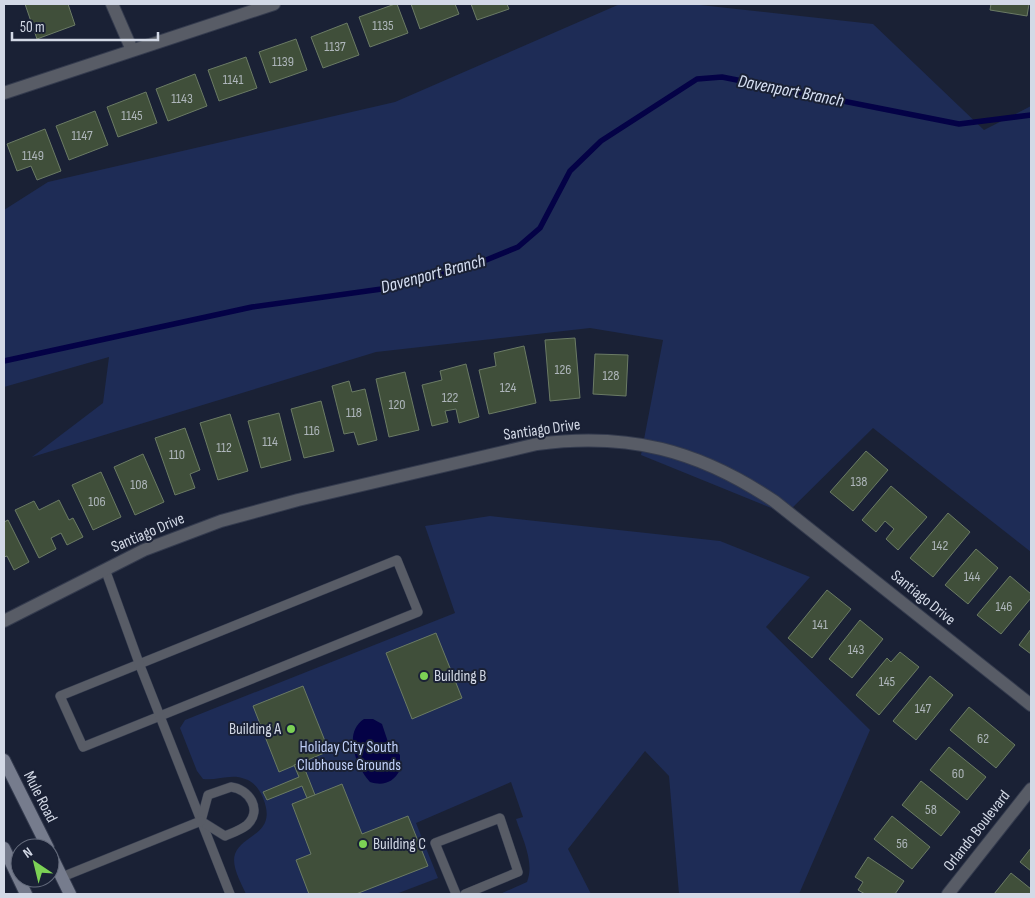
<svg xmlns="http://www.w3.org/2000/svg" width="1035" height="898" font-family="'Sofia Sans Condensed',sans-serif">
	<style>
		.green { fill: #1e2c56 }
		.water { fill: #040246 }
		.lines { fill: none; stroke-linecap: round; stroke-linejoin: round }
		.stream { stroke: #040246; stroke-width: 5.5 }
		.building { fill: #404f3a; stroke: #6b7b65 }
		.lane-casing { stroke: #343b4e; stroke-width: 10 }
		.street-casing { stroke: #343b4e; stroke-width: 14 }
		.secondary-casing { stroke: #343b4e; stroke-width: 14 }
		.lane { stroke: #585c66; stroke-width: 9 }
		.street { stroke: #585c66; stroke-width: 12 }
		.secondary { stroke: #767c8d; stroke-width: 12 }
		.poi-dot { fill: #7cd155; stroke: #1a2135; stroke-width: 2 }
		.labels { text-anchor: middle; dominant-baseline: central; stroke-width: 4; stroke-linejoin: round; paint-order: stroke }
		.number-label { font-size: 14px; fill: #aeb6bb }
		.street-label { font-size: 16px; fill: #d3d9e6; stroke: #1a2135 }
		.poi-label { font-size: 16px; fill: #d3d9e6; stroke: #1a2135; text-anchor: start }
		.park-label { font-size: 16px; fill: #bfcff7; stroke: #1a2135 }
		.water-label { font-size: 18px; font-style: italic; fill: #d7e0f4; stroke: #1a2135 }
	</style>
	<rect width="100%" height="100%" fill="#1a2135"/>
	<!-- green -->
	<g class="green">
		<polygon points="620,4 691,4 873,24 984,130 1031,106 1031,552 873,428 786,514 641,455 663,340 590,328 376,352 32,457 103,403 109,357 4,387 4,210 48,182 395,102"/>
		<path d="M490,516L720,541L810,577L766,627L870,730L799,894H679L669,776L645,751L568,849L591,894H500L527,882C535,862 522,838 516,819L523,817L511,782L416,823L438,878L396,894H246C241,883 231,866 235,854C243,833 278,835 263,798C260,790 253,781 245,779C231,773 217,781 203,779L197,771L180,728L185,720L455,613L425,526Z"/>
	</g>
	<!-- water -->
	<path class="water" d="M364,719H373L382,724L388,742L400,755V770C393,783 383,786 370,782C357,768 342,733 364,719Z"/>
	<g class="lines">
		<!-- stream -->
		<polyline class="stream" points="4,361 252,307 396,287 469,267 518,247 540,228 570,171 601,141 697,79 722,77 959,124 1031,115"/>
	</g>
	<!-- building -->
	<g class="building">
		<polygon points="25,4 68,4 75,25 37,39"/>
		<polygon points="395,4 397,4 408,33 370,47 359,17"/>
		<polygon points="411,4 455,4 459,14 420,29"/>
		<polygon points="471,4 507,4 509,9 477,20"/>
		<polygon points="991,4 1029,4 1027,16 990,10"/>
		<polygon points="347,23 359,55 323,68 311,37"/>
		<polygon points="296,39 307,70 270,83 259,52"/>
		<polygon points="246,57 257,88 219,101 208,70"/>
		<polygon points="195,74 207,106 168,121 156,89"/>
		<polygon points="146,92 157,123 118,137 107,107"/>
		<polygon points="95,111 108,145 69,160 56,126"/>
		<polygon points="45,129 61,171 37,180 31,166 17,171 7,144"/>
		<polygon points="575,338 580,398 550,401 545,340"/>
		<polygon points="524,346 536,403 489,414 479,370 496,366 494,353"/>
		<polygon points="595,354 628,355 626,396 593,394"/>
		<polygon points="466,364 479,417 459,423 456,409 445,411 448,422 432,426 422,385 442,380 440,371"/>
		<polygon points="405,372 419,430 389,437 376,379"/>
		<polygon points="349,381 352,392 365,389 377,440 358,445 354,432 344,434 332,386"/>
		<polygon points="321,401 334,451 304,458 291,409"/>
		<polygon points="279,413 291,460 261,468 248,421"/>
		<polygon points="230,414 248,471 218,480 200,423"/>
		<polygon points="185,428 200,470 190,474 195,488 175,495 155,438"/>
		<polygon points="866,451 888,470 853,511 830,492"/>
		<polygon points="143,454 164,502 135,515 114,467"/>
		<polygon points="101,472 121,517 93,530 72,485"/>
		<polygon points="891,486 927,517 898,550 886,539 894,529 885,521 876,532 862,520"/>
		<polygon points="59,500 69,520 73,518 83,537 67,545 61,533 51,538 56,549 39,558 15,510 34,501 39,510"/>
		<polygon points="948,513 970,532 933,577 910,558"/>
		<polygon points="8,520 29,562 14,570 7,556 4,557 4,522"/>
		<polygon points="976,549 998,568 968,604 945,585"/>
		<polygon points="1010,576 1031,594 1031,598 1001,634 977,615"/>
		<polygon points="827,590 851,609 812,658 788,638"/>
		<polygon points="860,620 883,639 852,678 829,659"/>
		<polygon points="1031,629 1031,654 1019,645"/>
		<polygon points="436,633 462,698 412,719 386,653"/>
		<polygon points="900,652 919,667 879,715 856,695 887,658 891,662"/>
		<polygon points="930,676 953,695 916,740 893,721"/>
		<polygon points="303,686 329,751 279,772 253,706"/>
		<polygon points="969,707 1015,745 996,768 950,730"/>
		<polygon points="949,747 986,777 967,800 930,770"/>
		<polygon points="302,762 315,795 307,798 302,786 267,800 263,792 299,777 294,765"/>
		<polygon points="921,781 960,812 941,836 902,805"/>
		<polygon points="342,784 362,834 408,816 428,866 356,894 309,894 296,860 311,854 292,804"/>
		<polygon points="892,816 930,847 912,869 874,839"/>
		<polygon points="1031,848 1031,871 1020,862"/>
		<polygon points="868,857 904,881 895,894 865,894 858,890 863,882 855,877"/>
		<polygon points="1011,873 1031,889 1031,894 994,894"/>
	</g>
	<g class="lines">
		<!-- lane casing -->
		<g class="lane-casing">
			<g id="lane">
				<polygon points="397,560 418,612 83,747 60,696"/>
				<polyline points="105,569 139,663 230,894"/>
				<path d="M231,787C249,789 263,810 247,825C241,830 232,833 225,836L201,821L208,795Z"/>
				<polyline points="62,877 201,821"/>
				<polyline points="456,894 435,843 500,818 518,872 465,894"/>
			</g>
		</g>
		<!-- street casing -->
		<g class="street-casing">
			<g id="street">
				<polyline points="112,4 132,50"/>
				<polyline points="4,93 274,4"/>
				<path d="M4,621L144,550L221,521L298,500L537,444C628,432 698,450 774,501L1031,705"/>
				<polyline points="948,894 1031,789"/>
			</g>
		</g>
		<!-- secondary casing -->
		<g class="secondary-casing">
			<g id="secondary">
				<polyline points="4,760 48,848"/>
				<polyline points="4,848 26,894"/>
				<polyline points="50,853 70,894"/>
			</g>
		</g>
		<!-- lane -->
		<use href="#lane" class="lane"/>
		<!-- street -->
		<use href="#street" class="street"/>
		<!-- secondary -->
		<use href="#secondary" class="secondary"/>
	</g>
	<!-- markers -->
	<g class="poi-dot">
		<circle cx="424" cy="676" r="5"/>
		<circle cx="291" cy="729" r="5"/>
		<circle cx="363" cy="844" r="5"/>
	</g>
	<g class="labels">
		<!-- number labels -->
		<g class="number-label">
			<text x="383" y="25">1135</text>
			<text x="335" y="46">1137</text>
			<text x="283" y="61">1139</text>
			<text x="233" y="79">1141</text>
			<text x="182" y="98">1143</text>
			<text x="132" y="115">1145</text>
			<text x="82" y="135">1147</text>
			<text x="33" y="155">1149</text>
			<text x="563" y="369">126</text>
			<text x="611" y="375">128</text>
			<text x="508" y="387">124</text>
			<text x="450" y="397">122</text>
			<text x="397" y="404">120</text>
			<text x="354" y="412">118</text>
			<text x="312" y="430">116</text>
			<text x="270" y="441">114</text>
			<text x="224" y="447">112</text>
			<text x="177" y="454">110</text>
			<text x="859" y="481">138</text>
			<text x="139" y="484">108</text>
			<text x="97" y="501">106</text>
			<text x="940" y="545">142</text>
			<text x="972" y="576">144</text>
			<text x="1004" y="606">146</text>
			<text x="820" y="624">141</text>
			<text x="856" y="649">143</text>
			<text x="887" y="681">145</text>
			<text x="923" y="708">147</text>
			<text x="983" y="738">62</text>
			<text x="958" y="773">60</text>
			<text x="931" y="809">58</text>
			<text x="902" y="843">56</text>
		</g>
		<!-- street labels -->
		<g class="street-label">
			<text transform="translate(542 430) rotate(-8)">Santiago Drive</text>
			<text transform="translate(148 533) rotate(-23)">Santiago Drive</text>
			<text transform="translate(923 598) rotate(39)">Santiago Drive</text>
			<text transform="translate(40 797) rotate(63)">Mule Road</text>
			<text transform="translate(977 831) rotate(-52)">Orlando Boulevard</text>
		</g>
		<!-- poi labels -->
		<g class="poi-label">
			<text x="434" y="676">Building B</text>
			<text x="281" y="729" text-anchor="end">Building A</text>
			<text x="373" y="844">Building C</text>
		</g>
		<!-- park labels -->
		<g class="park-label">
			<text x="349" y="747">Holiday City South<tspan x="349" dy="18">Clubhouse Grounds</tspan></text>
		</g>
		<!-- water labels -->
		<g class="water-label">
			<text transform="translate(791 91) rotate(11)">Davenport Branch</text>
			<text transform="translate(433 274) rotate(-15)">Davenport Branch</text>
		</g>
	</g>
	<!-- border -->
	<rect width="1035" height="898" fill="none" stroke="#d3d9e6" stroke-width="10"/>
	<!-- north arrow -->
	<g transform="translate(35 863) rotate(325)"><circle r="24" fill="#1a2135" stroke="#646b7c"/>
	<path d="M0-4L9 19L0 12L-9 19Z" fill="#7cd155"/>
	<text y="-8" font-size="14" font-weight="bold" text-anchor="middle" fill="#d3d9e6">N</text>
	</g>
	<!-- scale -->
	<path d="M12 32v8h146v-8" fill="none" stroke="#d3d9e6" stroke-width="2.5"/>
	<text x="20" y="32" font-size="15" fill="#d3d9e6" stroke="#1a2135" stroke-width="4" paint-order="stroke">50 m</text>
</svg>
